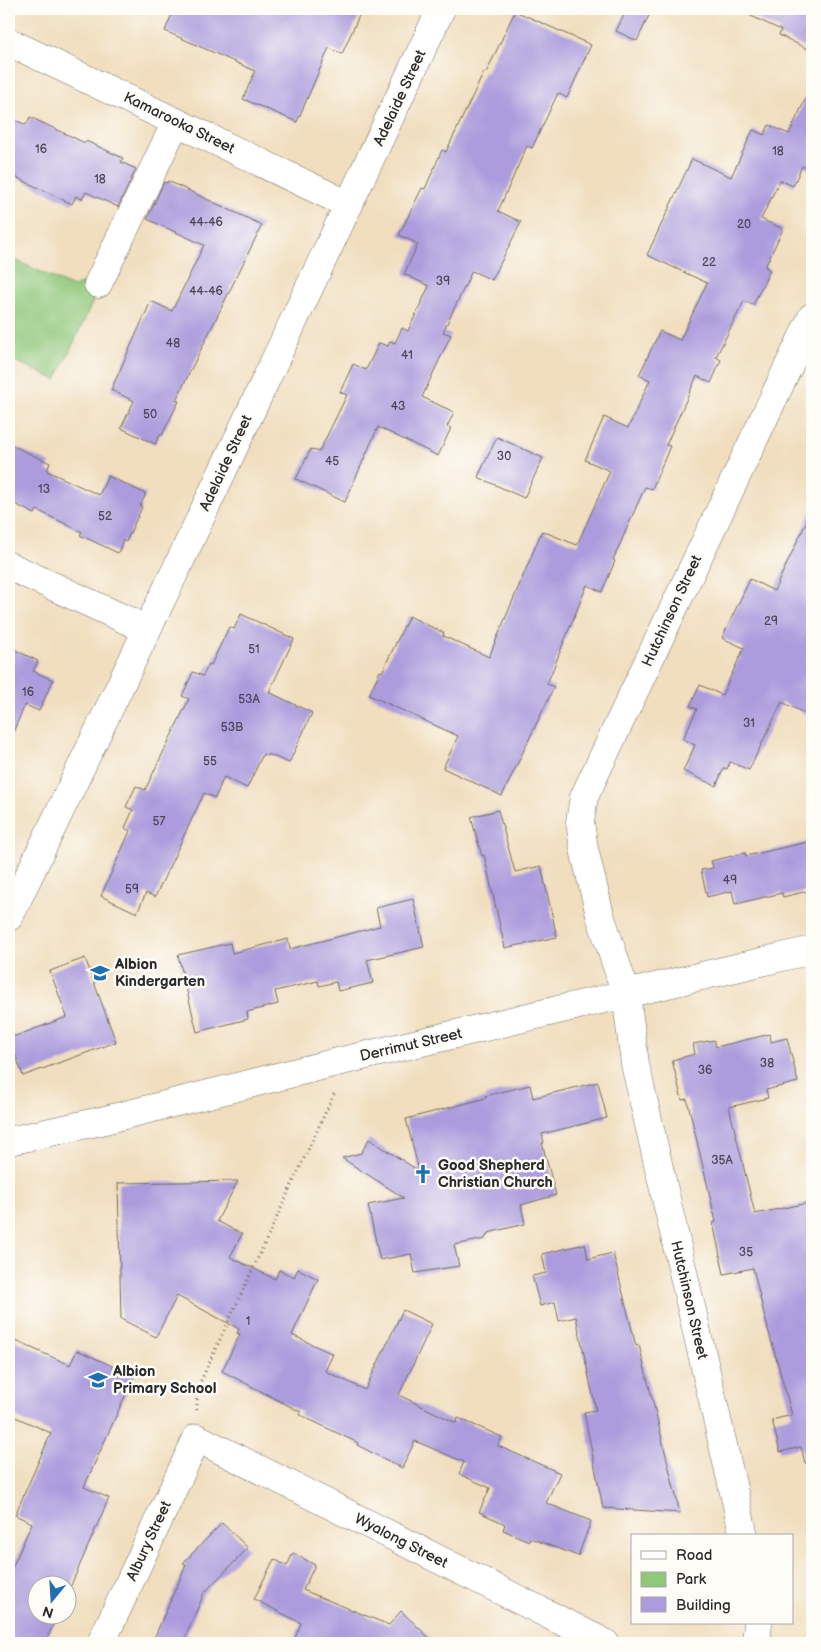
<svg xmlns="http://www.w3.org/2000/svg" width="821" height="1652" font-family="'Balsamiq Sans',sans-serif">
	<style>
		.green { fill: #90c77a; stroke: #5e7952 }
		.building { fill: #ac9cdd }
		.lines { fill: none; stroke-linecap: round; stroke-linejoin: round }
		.minor-casing { stroke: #706a5e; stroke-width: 29 }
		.path { stroke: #706a5e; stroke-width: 3; stroke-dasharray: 1 4; stroke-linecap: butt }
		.minor { stroke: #fff; stroke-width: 28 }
		.labels { text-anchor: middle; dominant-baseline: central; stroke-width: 5; stroke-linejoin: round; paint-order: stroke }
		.number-label { font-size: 12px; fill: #4b4758 }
		.street-label { font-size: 15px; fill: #2b2b2b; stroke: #fdfcf7 }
		.poi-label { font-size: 15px; font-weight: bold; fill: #2b2b2b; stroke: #fdfcf7; text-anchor: start }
	</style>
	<rect width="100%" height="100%" fill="#fdfcf7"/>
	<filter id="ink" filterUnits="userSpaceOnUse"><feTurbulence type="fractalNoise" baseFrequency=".02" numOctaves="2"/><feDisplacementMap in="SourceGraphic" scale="10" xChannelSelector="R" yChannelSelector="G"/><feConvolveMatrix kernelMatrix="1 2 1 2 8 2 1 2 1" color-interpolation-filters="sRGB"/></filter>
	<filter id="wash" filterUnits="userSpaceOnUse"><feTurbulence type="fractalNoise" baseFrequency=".0096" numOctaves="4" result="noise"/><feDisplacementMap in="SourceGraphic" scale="20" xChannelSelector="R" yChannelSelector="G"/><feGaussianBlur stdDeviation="1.12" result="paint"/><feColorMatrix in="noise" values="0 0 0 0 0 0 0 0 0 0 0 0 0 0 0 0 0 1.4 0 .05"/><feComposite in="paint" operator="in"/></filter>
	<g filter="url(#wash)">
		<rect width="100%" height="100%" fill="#f0debe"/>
		<!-- green -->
		<polygon class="green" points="160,159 56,380 9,358 9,257 73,287 89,281"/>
		<g id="blocks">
			<!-- building -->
			<g class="building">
				<polygon points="174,9 362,9 342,54 329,48 297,122 243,99 255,71 165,31"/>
				<polygon points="627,9 652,9 637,41 616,31"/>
				<polygon points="736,9 812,9 812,51 779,35 781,30"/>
				<polygon points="515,11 591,45 567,98 558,93 532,148 527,146 498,211 521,222 492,280 472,271 443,332 451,335 422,397 454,412 447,427 451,428 438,456 378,427 345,502 296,479 311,449 319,452 347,395 340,392 353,364 366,370 379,343 388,346 390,341 395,343 402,328 408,331 429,286 404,274 418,244 399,235 422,188 425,189 442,150 446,152 484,72 486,73"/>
				<polygon points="812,85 812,170 802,166 793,186 780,180 761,219 783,229 765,267 770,270 753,305 744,301 716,357 721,360 711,383 697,376 666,445 670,446 652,489 645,487 613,560 615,561 602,592 587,585 547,684 554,687 502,796 443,768 458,736 369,695 380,671 382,672 409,616 444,633 443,636 489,657 542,531 577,545 610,471 585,460 604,417 628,428 650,380 639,375 660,331 680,340 707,283 647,255 692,159 731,177 753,130 764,135 769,125 789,134"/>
				<polygon points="9,117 26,125 30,117 85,143 86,141 123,158 121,162 136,169 118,207 86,192 82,199 76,196 72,204 9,174"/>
				<polygon points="168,181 262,225 176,400 179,401 162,435 160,435 155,444 121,428 134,401 111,390 151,301 172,311 204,245 147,219 164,182 167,183"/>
				<polygon points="497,437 543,458 524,498 478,477"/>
				<polygon points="9,444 50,463 47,471 99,495 108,476 146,494 140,506 142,507 126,542 123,540 118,553 80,535 82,532 37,510 35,514 9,501"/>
				<polygon points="812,510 812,717 782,702 749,770 730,762 727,769 724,768 716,786 683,771 695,745 683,739 697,709 690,706 700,685 722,695 744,648 722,638 750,579 774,591"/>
				<polygon points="241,614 294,639 269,692 312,713 289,763 268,754 267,756 263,754 247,788 224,777 215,798 204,793 155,897 146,893 137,913 101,896 130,831 125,828 133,810 126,807 136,786 145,790 189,699 182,696 193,672 203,676 209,664 211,665 229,627 234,629"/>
				<polygon points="9,647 38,661 33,671 53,680 39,711 25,705 9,741"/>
				<polygon points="498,810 515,872 541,866 557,937 505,948 484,855 482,856 471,817"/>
				<polygon points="812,841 812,890 783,897 782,893 735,904 732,891 707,897 701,870 713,868 711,861 745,853 746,856"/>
				<polygon points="413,899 424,947 367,960 373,983 338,991 336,982 319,986 318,981 275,991 278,1004 247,1012 248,1019 197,1032 178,955 230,943 232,953 288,939 290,949 380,926 376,908"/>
				<polygon points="85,958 116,1042 23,1076 10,1038 67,1017 50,971"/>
				<polygon points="770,1034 771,1042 787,1038 798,1082 766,1090 768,1098 729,1107 755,1214 812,1202 812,1462 805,1463 801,1447 780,1452 772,1420 792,1415 766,1322 753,1268 724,1274 713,1223 716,1222 687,1099 682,1100 672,1060 695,1054 693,1044 714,1040 716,1047"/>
				<polygon points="598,1082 607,1118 542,1134 544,1143 542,1143 556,1195 521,1205 525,1224 488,1233 485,1239 454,1245 459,1266 415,1273 411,1254 380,1260 368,1205 404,1198 342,1158 361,1153 369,1139 419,1171 406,1119 486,1098 485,1096 530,1085 533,1098"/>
				<polygon points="238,1181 217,1221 242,1234 230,1257 275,1279 279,1270 294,1277 298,1269 318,1279 292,1335 333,1354 325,1371 365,1390 403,1310 432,1324 399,1395 456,1423 458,1418 502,1437 498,1446 560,1473 546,1503 591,1521 578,1556 530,1538 529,1541 503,1530 505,1524 479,1512 490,1488 459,1474 464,1462 415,1441 402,1468 357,1445 358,1443 300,1415 301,1412 222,1371 240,1334 237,1333 239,1329 177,1296 156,1337 121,1319 118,1183"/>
				<polygon points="585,1244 588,1259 613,1253 636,1346 639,1345 680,1513 603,1508 584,1412 596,1410 576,1317 559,1321 555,1302 540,1306 532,1276 546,1273 542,1254"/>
				<polygon points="9,1338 70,1365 77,1350 134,1376 84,1487 109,1498 68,1592 68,1584 38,1584 38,1614 58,1614 45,1643 9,1643 9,1575 32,1523 15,1515 51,1433 9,1414"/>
				<polygon points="222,1523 248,1548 204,1593 183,1643 152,1643 186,1565 183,1563"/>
				<polygon points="293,1553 315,1565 303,1590 389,1625 401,1611 435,1643 293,1643 301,1623 254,1599 274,1559 287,1566"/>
			</g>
		</g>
	</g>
	<g filter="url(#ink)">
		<use href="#blocks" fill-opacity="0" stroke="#706a5e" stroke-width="1"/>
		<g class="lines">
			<!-- minor casing -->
			<g class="minor-casing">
				<g id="minor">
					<polyline points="9,42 349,205"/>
					<polyline points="98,284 176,122"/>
					<polyline points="9,566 146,629"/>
					<polyline points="9,917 182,557 441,9"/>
					<polyline points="9,1141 101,1121 329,1064 812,950"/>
					<polyline points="744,1536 635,1064 626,994 600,915 584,849 580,822 584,797 812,317"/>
					<polyline points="101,1643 197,1438 605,1643"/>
					<polyline points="756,1643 758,1623"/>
				</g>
			</g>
			<!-- path -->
			<polyline class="path" points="197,1410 197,1389 334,1094 333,1091"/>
			<!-- minor -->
			<use href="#minor" class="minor"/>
		</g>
	</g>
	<!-- icons -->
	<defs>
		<g id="school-bare" transform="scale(1.5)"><path d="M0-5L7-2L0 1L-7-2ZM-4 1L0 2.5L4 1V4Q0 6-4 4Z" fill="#1f6fb2" stroke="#fdfcf7" stroke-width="2.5" paint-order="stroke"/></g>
		<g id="church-bare" transform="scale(1.5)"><path d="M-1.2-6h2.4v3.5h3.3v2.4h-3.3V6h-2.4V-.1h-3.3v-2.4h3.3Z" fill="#1f6fb2" stroke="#fdfcf7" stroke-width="2.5" paint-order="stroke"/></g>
	</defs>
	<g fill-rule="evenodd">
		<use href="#school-bare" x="100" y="973"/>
		<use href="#church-bare" x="423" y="1174"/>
		<use href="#school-bare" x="98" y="1380"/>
	</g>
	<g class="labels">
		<!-- number labels -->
		<g class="number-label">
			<text x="41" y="149">16</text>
			<text x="778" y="151">18</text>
			<text x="100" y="179">18</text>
			<text x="206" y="222">44-46</text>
			<text x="744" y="224">20</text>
			<text x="709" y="262">22</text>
			<text x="443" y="281">39</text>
			<text x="206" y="291">44-46</text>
			<text x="173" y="343">48</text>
			<text x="407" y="355">41</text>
			<text x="398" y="406">43</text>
			<text x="150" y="414">50</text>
			<text x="504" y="456">30</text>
			<text x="332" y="461">45</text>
			<text x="44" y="489">13</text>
			<text x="105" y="516">52</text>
			<text x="771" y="621">29</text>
			<text x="254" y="649">51</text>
			<text x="28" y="692">16</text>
			<text x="249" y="699">53A</text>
			<text x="749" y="723">31</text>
			<text x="232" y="727">53B</text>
			<text x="210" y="761">55</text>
			<text x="159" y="821">57</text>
			<text x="730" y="880">49</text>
			<text x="132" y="889">59</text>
			<text x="767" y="1063">38</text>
			<text x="705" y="1070">36</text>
			<text x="722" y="1160">35A</text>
			<text x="746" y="1252">35</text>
			<text x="248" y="1321">1</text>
		</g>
		<!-- street labels -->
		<g class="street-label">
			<text transform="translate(400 98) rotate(-65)">Adelaide Street</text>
			<text transform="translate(179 123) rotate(26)">Kamarooka Street</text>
			<text transform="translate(226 463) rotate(-65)">Adelaide Street</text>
			<text transform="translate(672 611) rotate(-65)">Hutchinson Street</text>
			<text transform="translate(411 1045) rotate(-13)">Derrimut Street</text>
			<text transform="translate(689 1300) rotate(77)">Hutchinson Street</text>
			<text transform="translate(149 1541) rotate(-65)">Albury Street</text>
			<text transform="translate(401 1541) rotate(27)">Wyalong Street</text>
		</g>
		<!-- poi labels -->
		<g class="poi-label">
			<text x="115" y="964">Albion<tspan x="115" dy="17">Kindergarten</tspan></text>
			<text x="438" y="1165">Good Shepherd<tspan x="438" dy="17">Christian Church</tspan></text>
			<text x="113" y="1371">Albion<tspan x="113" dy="17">Primary School</tspan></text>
		</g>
	</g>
	<!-- margin -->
	<rect width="821" height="1652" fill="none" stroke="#fdfcf7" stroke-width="30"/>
	<!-- legend -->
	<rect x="631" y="1534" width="162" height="90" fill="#fdfcf7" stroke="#a9a8a5"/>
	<rect x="641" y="1551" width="25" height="8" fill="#ffffff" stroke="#a9a8a5"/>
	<text x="676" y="1560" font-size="15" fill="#2b2b2b">Road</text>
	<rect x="641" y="1572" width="25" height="15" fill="#90c77a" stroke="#a9a8a5"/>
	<text x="676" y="1584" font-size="15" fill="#2b2b2b">Park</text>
	<rect x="641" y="1597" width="25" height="15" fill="#ac9cdd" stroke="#a9a8a5"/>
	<text x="676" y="1610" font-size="15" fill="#2b2b2b">Building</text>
	<!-- north arrow -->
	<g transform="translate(52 1600) rotate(198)"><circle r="24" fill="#fdfcf7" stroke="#a9a8a5"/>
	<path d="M0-4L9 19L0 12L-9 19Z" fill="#1f6fb2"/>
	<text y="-8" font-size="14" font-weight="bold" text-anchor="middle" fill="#2b2b2b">N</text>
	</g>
</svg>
